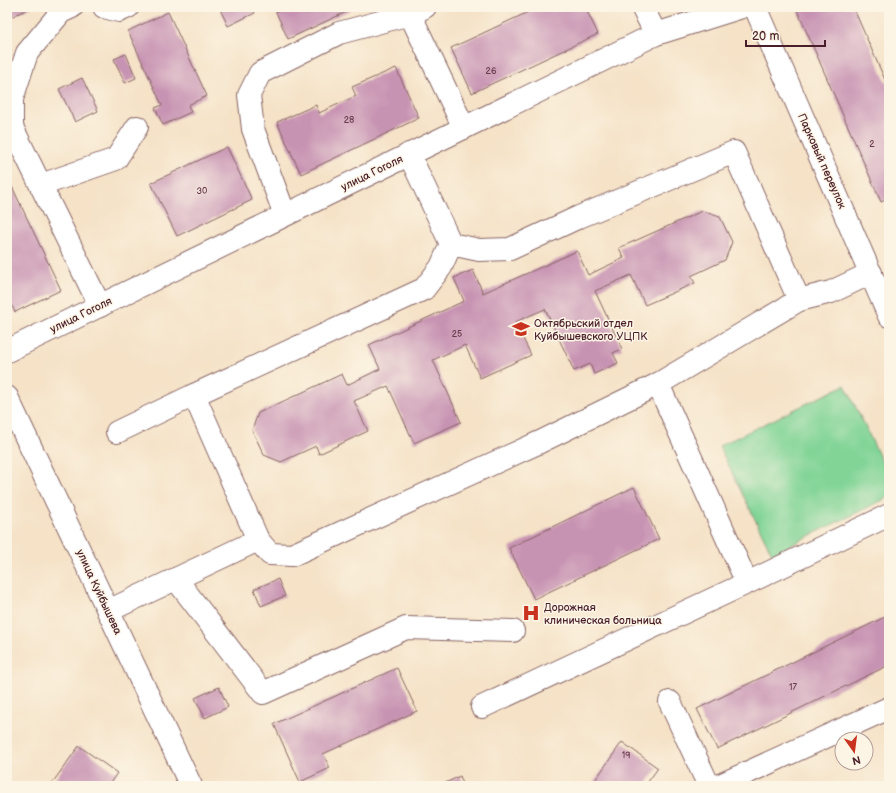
<svg xmlns="http://www.w3.org/2000/svg" width="896" height="793" font-family="'Balsamiq Sans',sans-serif">
	<style>
		.green { fill: #81d496; stroke: #667a60 }
		.building { fill: #c793b2 }
		.lines { fill: none; stroke-linecap: round; stroke-linejoin: round }
		.minor-casing { stroke: #866362; stroke-width: 24 }
		.major-casing { stroke: #866362; stroke-width: 24 }
		.minor { stroke: #fff; stroke-width: 22 }
		.major { stroke: #fff; stroke-width: 22 }
		.labels { text-anchor: middle; dominant-baseline: central; stroke-width: 3; stroke-linejoin: round; paint-order: stroke }
		.number-label { font-size: 9px; fill: #693c4d }
		.street-label { font-size: 11px; fill: #4a1f2b; stroke: #fcf5e5 }
		.poi-label { font-size: 11px; fill: #4a1f2b; stroke: #fcf5e5; text-anchor: start }
	</style>
	<rect width="100%" height="100%" fill="#fcf5e5"/>
	<filter id="ink" filterUnits="userSpaceOnUse"><feTurbulence type="fractalNoise" baseFrequency=".025" numOctaves="2"/><feDisplacementMap in="SourceGraphic" scale="8" xChannelSelector="R" yChannelSelector="G"/><feConvolveMatrix kernelMatrix="1 2 1 2 8 2 1 2 1" color-interpolation-filters="sRGB"/></filter>
	<filter id="wash" filterUnits="userSpaceOnUse"><feTurbulence type="fractalNoise" baseFrequency=".012" numOctaves="4" result="noise"/><feDisplacementMap in="SourceGraphic" scale="16" xChannelSelector="R" yChannelSelector="G"/><feGaussianBlur stdDeviation="0.9" result="paint"/><feColorMatrix in="noise" values="0 0 0 0 0 0 0 0 0 0 0 0 0 0 0 0 0 1.4 0 .05"/><feComposite in="paint" operator="in"/></filter>
	<g filter="url(#wash)">
		<rect width="100%" height="100%" fill="#f5e2c7"/>
		<!-- green -->
		<polygon class="green" points="845,385 889,476 889,497 772,554 719,446"/>
		<g id="blocks">
			<!-- building -->
			<g class="building">
				<polygon points="7,7 32,7 7,19"/>
				<polygon points="219,7 252,7 255,13 228,26"/>
				<polygon points="286,7 357,7 288,39 276,12"/>
				<polygon points="539,7 585,7 598,34 472,93 451,48"/>
				<polygon points="804,7 853,7 889,89 889,198 881,202 797,10"/>
				<polygon points="168,12 207,96 188,105 191,112 163,125 155,108 162,105 128,31"/>
				<polygon points="126,54 136,78 125,83 114,59"/>
				<polygon points="396,68 419,118 301,174 277,122 316,105 319,113 356,96 352,87"/>
				<polygon points="82,78 98,111 75,122 59,89"/>
				<polygon points="227,147 252,200 177,236 151,183"/>
				<polygon points="7,176 61,290 15,312 7,296"/>
				<polygon points="702,211 720,217 732,242 725,260 691,276 695,283 645,305 631,275 595,291 622,349 613,353 618,363 594,374 590,364 574,371 545,309 515,322 531,355 480,378 465,345 433,360 461,422 414,443 388,386 354,401 368,431 319,454 316,446 281,462 264,455 252,430 258,413 342,374 347,385 380,369 369,345 464,301 454,278 473,270 483,293 577,251 588,275 624,258 619,248"/>
				<polygon points="634,487 659,539 534,599 509,548"/>
				<polygon points="278,579 285,596 261,606 254,589"/>
				<polygon points="889,615 889,665 717,749 697,709"/>
				<polygon points="397,668 417,711 323,754 330,768 300,782 274,724"/>
				<polygon points="219,687 228,707 205,718 195,698"/>
				<polygon points="622,742 658,768 645,786 591,786"/>
				<polygon points="79,746 117,773 108,786 50,786"/>
				<polygon points="460,776 464,786 439,786"/>
			</g>
		</g>
	</g>
	<g filter="url(#ink)">
		<use href="#blocks" fill-opacity="0" stroke="#866362" stroke-width="1"/>
		<g class="lines">
			<!-- minor casing -->
			<g class="minor-casing">
				<g id="minor">
					<polyline points="72,7 61,12 27,53 12,99 12,127 100,306"/>
					<polyline points="104,7 119,11 128,7"/>
					<polyline points="642,7 656,34"/>
					<polyline points="755,7 889,316"/>
					<polyline points="410,14 464,128"/>
					<polyline points="409,154 451,244 479,250 510,249 579,217 734,152 799,300 831,292 871,273"/>
					<polyline points="41,185 116,159 137,127"/>
					<polyline points="285,215 253,129 249,95 260,73 339,33 410,14 425,7"/>
					<polyline points="451,244 441,267 424,289 194,395 258,540 270,554 292,555 540,442 658,384 799,300"/>
					<polyline points="7,351 656,34 742,7"/>
					<polyline points="658,384 747,583"/>
					<polyline points="117,432 194,395"/>
					<polyline points="176,579 263,693 406,628 513,631"/>
					<polyline points="108,611 258,540"/>
					<polyline points="670,702 709,786"/>
					<polyline points="482,707 747,583 889,515"/>
					<polyline points="718,786 889,708"/>
				</g>
			</g>
			<!-- major casing -->
			<g class="major-casing">
				<polyline id="major" points="7,397 191,786"/>
			</g>
			<!-- minor -->
			<use href="#minor" class="minor"/>
			<!-- major -->
			<use href="#major" class="major"/>
		</g>
	</g>
	<!-- icons -->
	<defs>
		<g id="university-bare" transform="scale(1.38)"><path d="M0-5L7-2L0 1L-7-2ZM-4 1L0 2.5L4 1V4Q0 6-4 4Z" fill="#c8321e" stroke="#fcf5e5" stroke-width="2.5" paint-order="stroke"/></g>
		<g id="hospital-bare" transform="scale(1.38)"><path d="M-5-5h3v3.5h4V-5h3V5h-3V1.5h-4V5h-3Z" fill="#c8321e" stroke="#fcf5e5" stroke-width="2.5" paint-order="stroke"/></g>
	</defs>
	<g fill-rule="evenodd">
		<use href="#university-bare" x="521" y="329"/>
		<use href="#hospital-bare" x="531" y="613"/>
	</g>
	<g class="labels">
		<!-- number labels -->
		<g class="number-label">
			<text x="491" y="71">26</text>
			<text x="349" y="120">28</text>
			<text x="872" y="144">2</text>
			<text x="202" y="191">30</text>
			<text x="457" y="334">25</text>
			<text x="793" y="687">17</text>
			<text x="626" y="755">19</text>
		</g>
		<!-- street labels -->
		<g class="street-label">
			<text transform="translate(822 161) rotate(66)">Парковый переулок</text>
			<text transform="translate(372 173) rotate(-26)">улица Гоголя</text>
			<text transform="translate(81 315) rotate(-26)">улица Гоголя</text>
			<text transform="translate(99 592) rotate(65)">улица Куйбышева</text>
		</g>
		<!-- poi labels -->
		<g class="poi-label">
			<text x="534" y="323">Октябрьский отдел<tspan x="534" dy="13">Куйбышевского УЦПК</tspan></text>
			<text x="544" y="607">Дорожная<tspan x="544" dy="13">клиническая больница</tspan></text>
		</g>
	</g>
	<!-- margin -->
	<rect width="896" height="793" fill="none" stroke="#fcf5e5" stroke-width="24"/>
	<!-- north arrow -->
	<g transform="translate(854 751) rotate(166)"><circle r="19" fill="#fcf5e5" stroke="#b59f9b"/>
	<path d="M0-3L7 15L0 10L-7 15Z" fill="#c8321e"/>
	<text y="-6" font-size="11" font-weight="bold" text-anchor="middle" fill="#4a1f2b">N</text>
	</g>
	<!-- scale -->
	<path d="M746 40v6h79v-6" fill="none" stroke="#4a1f2b" stroke-width="2"/>
	<text x="752" y="40" font-size="12" fill="#4a1f2b" stroke="#fcf5e5" stroke-width="3" paint-order="stroke">20 m</text>
</svg>
